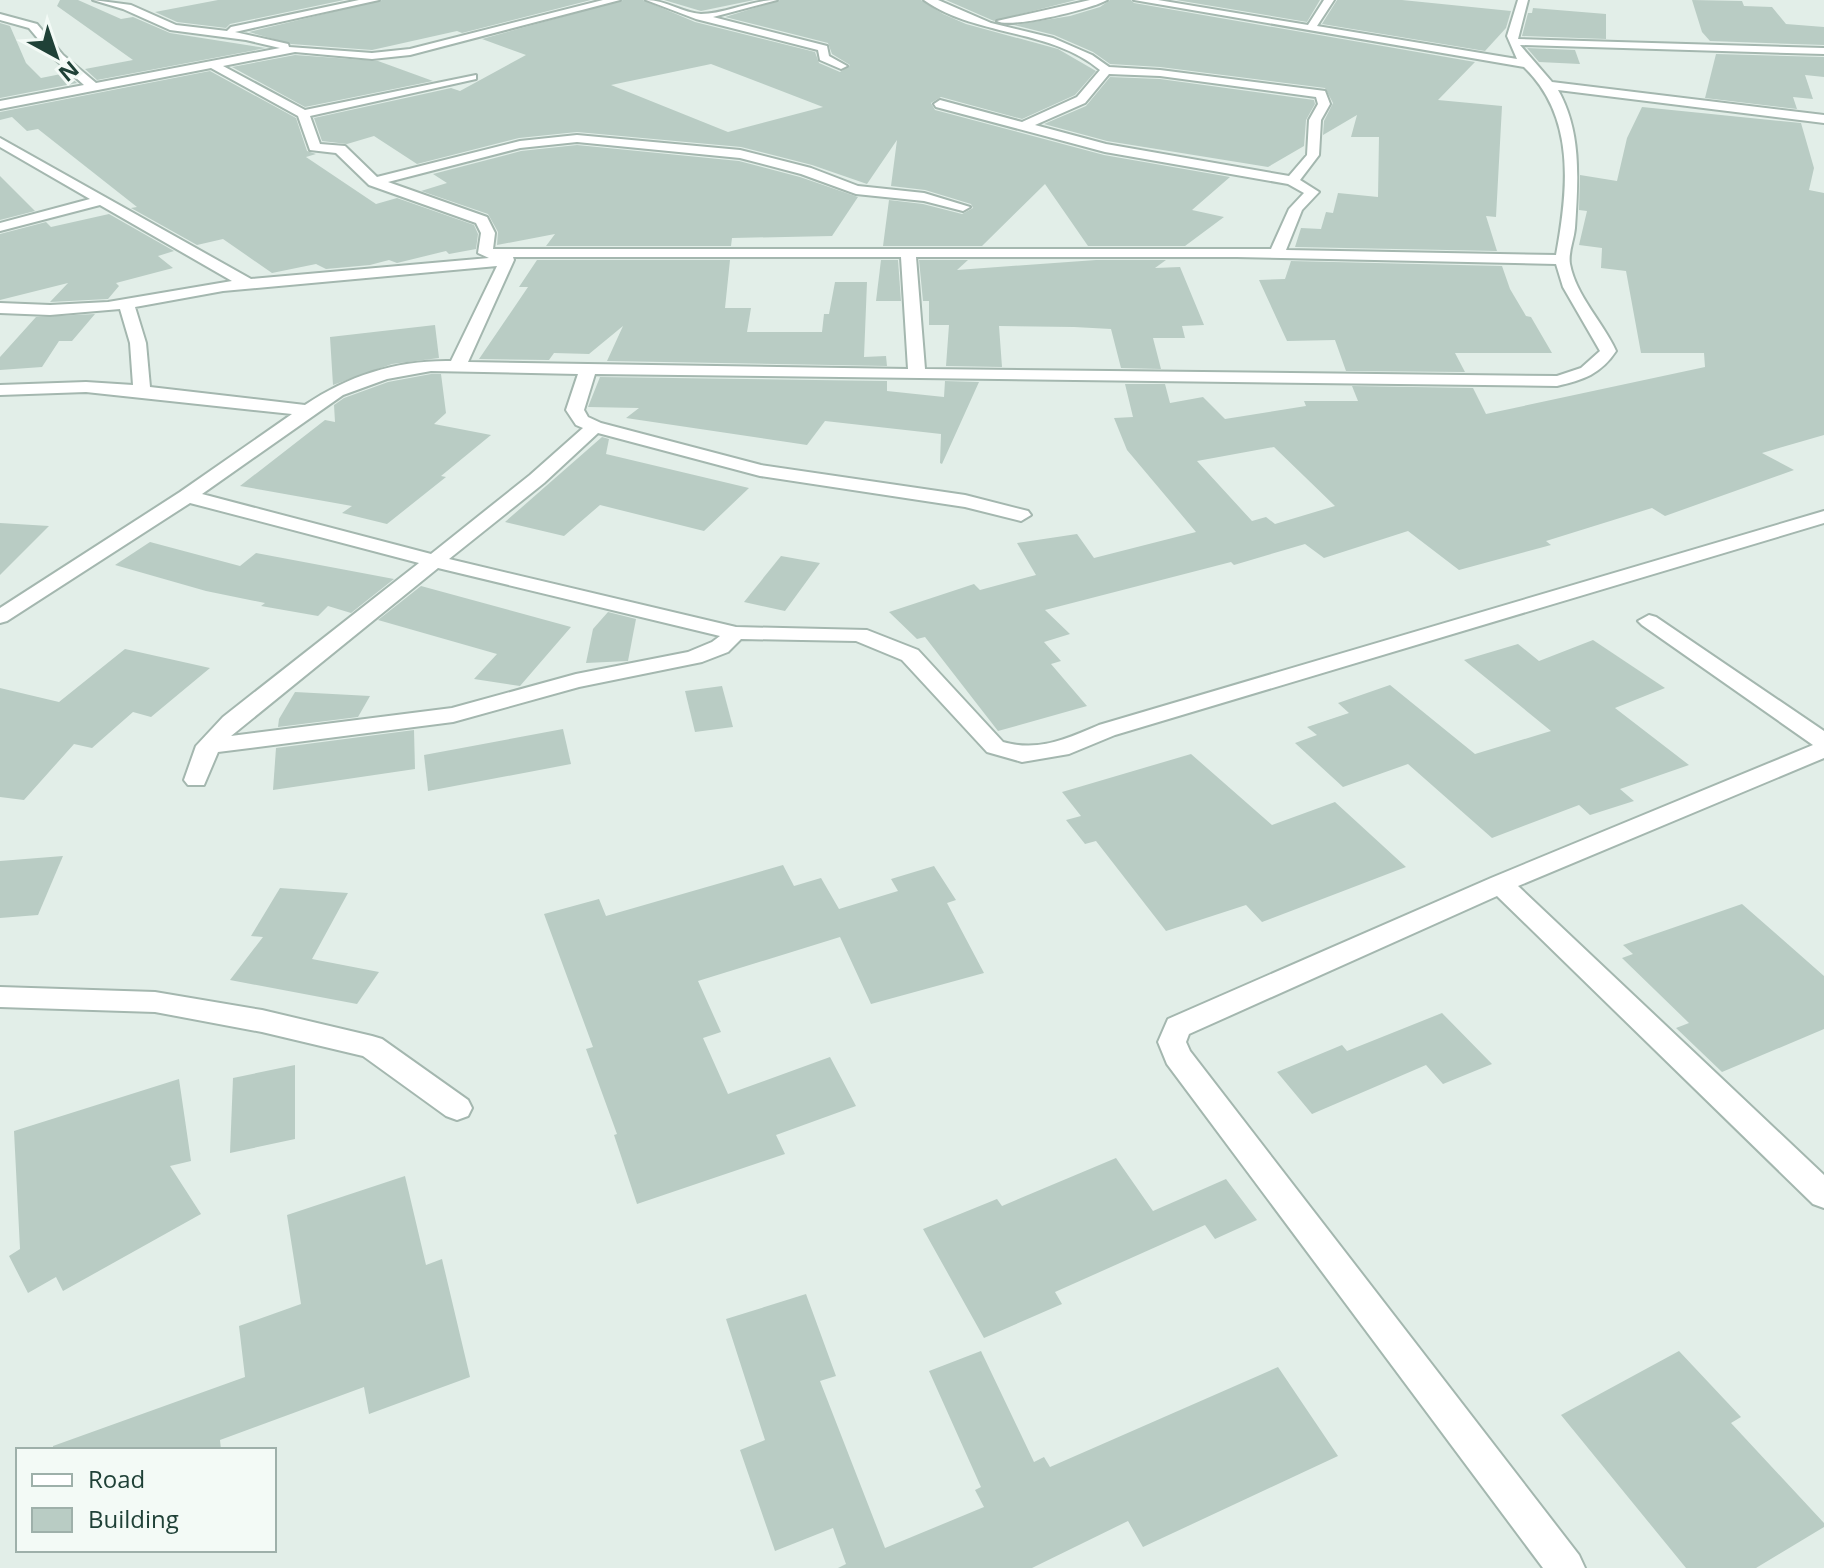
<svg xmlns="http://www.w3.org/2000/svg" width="1824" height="1568" font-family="'Open Sans',sans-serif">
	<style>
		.building { fill: #b9ccc4; fill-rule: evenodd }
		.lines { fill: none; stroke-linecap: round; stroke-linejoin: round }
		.minor-casing { stroke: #a4b7af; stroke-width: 4 }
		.minor { fill: #fff; fill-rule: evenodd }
	</style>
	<rect width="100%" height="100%" fill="#e2eee8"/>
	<!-- building -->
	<g class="building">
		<polygon points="60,0 78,0 121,19 133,17 170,33 266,48 97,80 85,69 133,60 57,6"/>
		<polygon points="218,0 344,0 230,24 226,28 177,22 155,12"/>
		<polygon points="382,0 591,0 462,33 457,31 372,50 291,44 249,32"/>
		<path d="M623,0H643L695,22L815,52L819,63L840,72L850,65L832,54L828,43L725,17L780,0H921L943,14L966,24L1058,49L1096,71L1075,95L1022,119L941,97L931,103L935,110L1104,155L1230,177L1192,210L1224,217L1185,246H1088L1045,184L982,246H883L889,200L923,204L962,214L973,208L971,204L925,190L891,186L897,140L867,184L812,165L741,147L577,132L519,138L417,164L374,136L347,144L322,141L314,118L451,88L460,91L526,55L482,39ZM711,64L823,107L728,132L611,85Z"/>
		<polygon points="664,0 754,0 701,11"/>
		<polygon points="946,0 1076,0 994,21"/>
		<polygon points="1110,0 1131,0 1134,3 1475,62 1438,100 1502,106 1496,217 1486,216 1497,251 1295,247 1301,228 1321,229 1326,212 1333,213 1338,193 1378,197 1379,137 1351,137 1357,115 1323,135 1324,121 1333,103 1325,88 1160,67 1110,64 1093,52 1054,35 1014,25 1070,16 1100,7"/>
		<polygon points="1176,0 1320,0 1307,22"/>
		<polygon points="1337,0 1402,0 1511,11 1506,28 1485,51 1322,24"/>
		<polygon points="1692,0 1742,1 1744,6 1772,7 1786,24 1824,27 1824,45 1710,41 1702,32"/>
		<polygon points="1533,8 1606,14 1606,39 1522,36 1528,13 1532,13"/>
		<polygon points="0,23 10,26 26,63 41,78 66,73 77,83 0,98"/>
		<polygon points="1527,48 1575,50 1580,64 1539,62"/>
		<polygon points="1716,54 1824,57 1824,77 1805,75 1813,99 1793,97 1797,109 1705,98"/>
		<polygon points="295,55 378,61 433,81 305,107 232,67"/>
		<polygon points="210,71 296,118 307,151 316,154 306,157 376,204 397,198 474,225 478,234 476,249 449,254 446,251 397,263 389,260 370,265 326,269 316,264 272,273 223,239 197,245 131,208 137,207 38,129 27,131 12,117 0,120 0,112"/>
		<polygon points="1110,77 1160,79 1314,100 1315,104 1306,120 1304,146 1268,167 1107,141 1044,124 1086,106"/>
		<path d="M1642,107L1801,123L1814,168L1809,190L1824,193V435L1762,453L1794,470L1665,516L1652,508L1546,541L1551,545L1459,570L1408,531L1324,558L1305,544L1234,565L1231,562L1045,610L1070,634L1044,642L1061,661L1051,664L1087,706L998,731L925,637L917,639L889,612L974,584L980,590L1036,575L1017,543L1077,534L1094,558L1196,532L1127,450L1114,418L1133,417L1125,384H1165L1170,403L1203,397L1225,419L1306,406L1304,401H1358L1352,386L1473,388L1486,414L1705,367L1704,353H1641L1626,271L1601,268L1602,248L1579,245L1587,211L1579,210L1580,175L1617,181L1627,138ZM1274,447L1335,506L1275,524L1266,517L1252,521L1197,461Z"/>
		<polygon points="577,145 739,161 800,177 858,197 832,236 732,238 731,246 546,246 555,234 497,245 498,232 488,214 421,191 447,183 433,174 521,151"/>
		<polygon points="0,176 35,211 0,220"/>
		<polygon points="109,214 174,251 158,256 173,268 116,283 119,286 108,299 50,302 68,283 0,300 0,234 46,222 51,227"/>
		<polygon points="537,260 730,260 725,308 751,308 747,332 822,332 824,314 829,314 835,282 867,282 864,357 886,356 887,366 607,361 623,326 589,354 554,353 549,360 479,359 528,287 519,287"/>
		<polygon points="881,260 898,260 901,301 876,301"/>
		<polygon points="919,260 968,260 957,270 1096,260 1166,260 1155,268 1180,267 1204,325 1182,326 1185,338 1153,338 1161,369 1121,368 1111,329 1074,327 999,326 1002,367 946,366 949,325 929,325 929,301 923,301"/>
		<polygon points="1291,261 1502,266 1510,289 1526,316 1531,317 1552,353 1455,353 1465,372 1346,371 1335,340 1287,341 1259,280 1285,279"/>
		<polygon points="95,314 72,341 59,341 42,367 0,370 0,357 36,317"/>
		<polygon points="435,325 439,358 392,364 333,385 330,337"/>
		<polygon points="431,374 441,374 446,413 434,424 491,435 441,476 446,477 387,524 342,513 352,506 240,486 325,420 335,422 334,405 344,398 388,382"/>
		<polygon points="600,377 887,381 887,391 944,397 945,381 979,382 942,464 940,463 941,434 825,421 807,445 626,418 639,408 588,407"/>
		<polygon points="602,437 609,439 606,454 749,488 704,531 600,505 564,536 505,522"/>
		<polygon points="0,523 49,526 0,575"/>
		<polygon points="150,542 240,566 256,553 394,579 351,613 328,606 318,616 261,606 265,603 206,591 115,565"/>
		<polygon points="781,556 820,563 785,611 744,602"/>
		<polygon points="421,586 571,627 520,686 474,679 497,654 378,620"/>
		<polygon points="608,612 636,619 628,661 586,663 593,629"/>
		<polygon points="1593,640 1665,688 1615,708 1689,765 1620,789 1634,801 1590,815 1579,805 1492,838 1408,764 1343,787 1295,743 1317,735 1307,727 1349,713 1338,703 1390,685 1475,754 1551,731 1464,660 1518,644 1539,661"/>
		<polygon points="125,649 210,668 151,717 133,712 92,748 74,744 24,800 0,797 0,688 59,702"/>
		<polygon points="722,686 733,727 695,732 685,691"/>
		<polygon points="295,692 370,696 358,717 278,727 279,719"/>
		<polygon points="563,729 571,764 428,791 424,755"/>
		<polygon points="414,730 415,769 273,790 276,748"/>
		<polygon points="1191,754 1272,825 1335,802 1406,867 1262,922 1246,905 1166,931 1096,841 1085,844 1066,820 1081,816 1062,792"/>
		<polygon points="63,856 38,915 0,918 0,861"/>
		<polygon points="783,865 794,886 821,878 839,909 898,891 891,879 934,866 956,900 947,903 984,973 871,1004 840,937 698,981 721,1032 703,1038 728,1094 830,1057 856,1106 776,1135 785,1154 637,1204 614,1135 617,1134 586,1049 593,1047 544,914 599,899 606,916"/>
		<polygon points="280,888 348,893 312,959 379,972 357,1004 230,980 263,937 251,936"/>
		<polygon points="1742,904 1824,976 1824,1029 1722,1072 1676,1028 1689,1023 1622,958 1633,954 1623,945"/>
		<polygon points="1442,1013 1492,1064 1443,1084 1426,1065 1312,1114 1277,1072 1342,1045 1347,1051"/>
		<polygon points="295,1065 295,1139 230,1153 233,1078"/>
		<polygon points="179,1079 191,1161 170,1166 201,1214 63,1291 56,1277 28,1293 9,1256 20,1249 14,1131"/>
		<polygon points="1116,1158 1153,1211 1226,1179 1257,1220 1215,1239 1205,1225 1055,1292 1062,1304 984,1338 923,1229 997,1199 1002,1206"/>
		<polygon points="405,1176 426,1265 442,1259 470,1377 369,1414 364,1387 220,1440 221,1450 53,1450 53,1446 245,1377 239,1326 301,1304 287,1215"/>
		<polygon points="806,1294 836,1376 820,1381 885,1548 984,1507 975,1490 981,1487 929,1371 981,1351 1034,1462 1044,1457 1050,1467 1278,1367 1338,1456 1143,1547 1128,1521 1032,1568 838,1568 846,1564 833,1528 775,1551 740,1450 765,1440 726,1319"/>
		<polygon points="1679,1351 1741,1417 1731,1423 1824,1523 1824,1527 1756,1568 1686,1568 1561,1415"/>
	</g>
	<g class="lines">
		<!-- minor casing -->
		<g class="minor-casing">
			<g id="minor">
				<path d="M93,0L131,5L176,25L227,31L231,27L359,0H379L235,32L288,44L289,47L372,53L410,49L603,0H620L410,55L372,59L295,52L223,66L305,110L476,75V79L310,116L320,144L345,146L377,177L520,141L577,135L740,150L811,168L858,186L924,193L970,207L963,211L924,201L856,194L801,174L740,158L577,142L520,148L388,182L487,217L495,233L493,249H1271L1289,209L1304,193L1288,184L1105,152L936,107L934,104L940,100L1022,122L1077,97L1100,70C1050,28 976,37 924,0H938L991,23L1053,38L1092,55L1109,67L1160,70L1325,91L1330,104L1321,120L1319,155L1300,180L1319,192L1302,210L1286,250L1556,255C1568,190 1576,117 1524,67L1134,0H1158L1308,25L1324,0H1334L1317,26L1517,59L1507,36L1518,0H1528L1518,39L1824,48V54L1520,45L1552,82L1824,115V123L1558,90C1582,132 1578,181 1575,228C1574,240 1568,252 1570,264C1576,296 1603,322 1616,351C1601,374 1583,380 1557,386L595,374L584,410L588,417L601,423L761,465L965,495L1028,511L1031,515L1021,521L965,507L760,476L598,433L544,483L449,559L736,627L867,630L918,650L1003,742C1039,752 1066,739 1099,725L1824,511V523L1115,735L1069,754L1022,762L987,752L902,660L856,641L741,639L728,652L702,662L579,687L453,722L218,752L204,785H188L184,780L196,746L223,717L419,563L190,503L7,621L0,623V608L180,492L292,414L86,392L0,395V385L86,382L133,385L130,343L120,309L50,315L0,313V303L50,305L108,302L232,281L100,205L0,231V223L90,199L0,147V138L251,279L489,258L478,253L481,233L476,223L369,185L336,153L310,150L298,116L211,68L0,109V101L84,85L55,59L29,28L0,20V14L37,24L63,55L96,83L280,48L246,40L170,30L123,9ZM1109,74L1160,76L1316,97L1318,104L1309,120L1307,155L1289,176L1106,144L1035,125L1085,103ZM513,257H901L908,369L468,362L514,260ZM916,257H1237L1556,264L1563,287L1600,351L1581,368L1557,376L925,369ZM497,266L451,361C398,360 349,375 305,405L150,387L146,343L135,307L223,291ZM431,371L578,374L566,410L576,425L583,428L530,475L431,554L202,494L343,395L387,379ZM438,568L720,636L712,642L688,652L576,674L452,708L231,736Z"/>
				<path d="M646,0C666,0 683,13 701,14C725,14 751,0 777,0L713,17L827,46L829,56L847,66L841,69L820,60L818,50L696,19Z"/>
				<path d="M1090,0H1107C1092,9 1010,29 997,21Z"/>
				<polygon points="1649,615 1656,617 1824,731 1824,758 1518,886 1824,1175 1824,1208 1813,1204 1497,896 1189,1034 1186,1042 1190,1051 1579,1555 1585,1568 1543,1568 1167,1064 1158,1042 1168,1019 1491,878 1813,745 1642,625 1638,621"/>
				<polygon points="0,987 155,992 262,1010 372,1036 382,1039 468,1100 472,1108 468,1116 457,1120 446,1116 363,1056 262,1032 155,1012 0,1007"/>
			</g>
		</g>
		<!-- minor -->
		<use href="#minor" class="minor"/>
	</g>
	<!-- legend -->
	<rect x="16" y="1448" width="260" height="104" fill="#f3faf6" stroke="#9eb0aa" stroke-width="2"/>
	<rect x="32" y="1474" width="40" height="12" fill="#ffffff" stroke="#9eb0aa" stroke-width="2"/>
	<text x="88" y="1488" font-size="24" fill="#1f4137">Road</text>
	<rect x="32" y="1508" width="40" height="24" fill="#b9ccc4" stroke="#9eb0aa" stroke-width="2"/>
	<text x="88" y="1528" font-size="24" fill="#1f4137">Building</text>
	<!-- north arrow -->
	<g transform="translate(56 56) rotate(140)" stroke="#f3faf6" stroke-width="6" paint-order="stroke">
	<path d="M0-6L14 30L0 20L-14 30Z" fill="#1f4137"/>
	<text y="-12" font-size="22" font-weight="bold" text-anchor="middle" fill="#1f4137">N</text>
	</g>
</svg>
